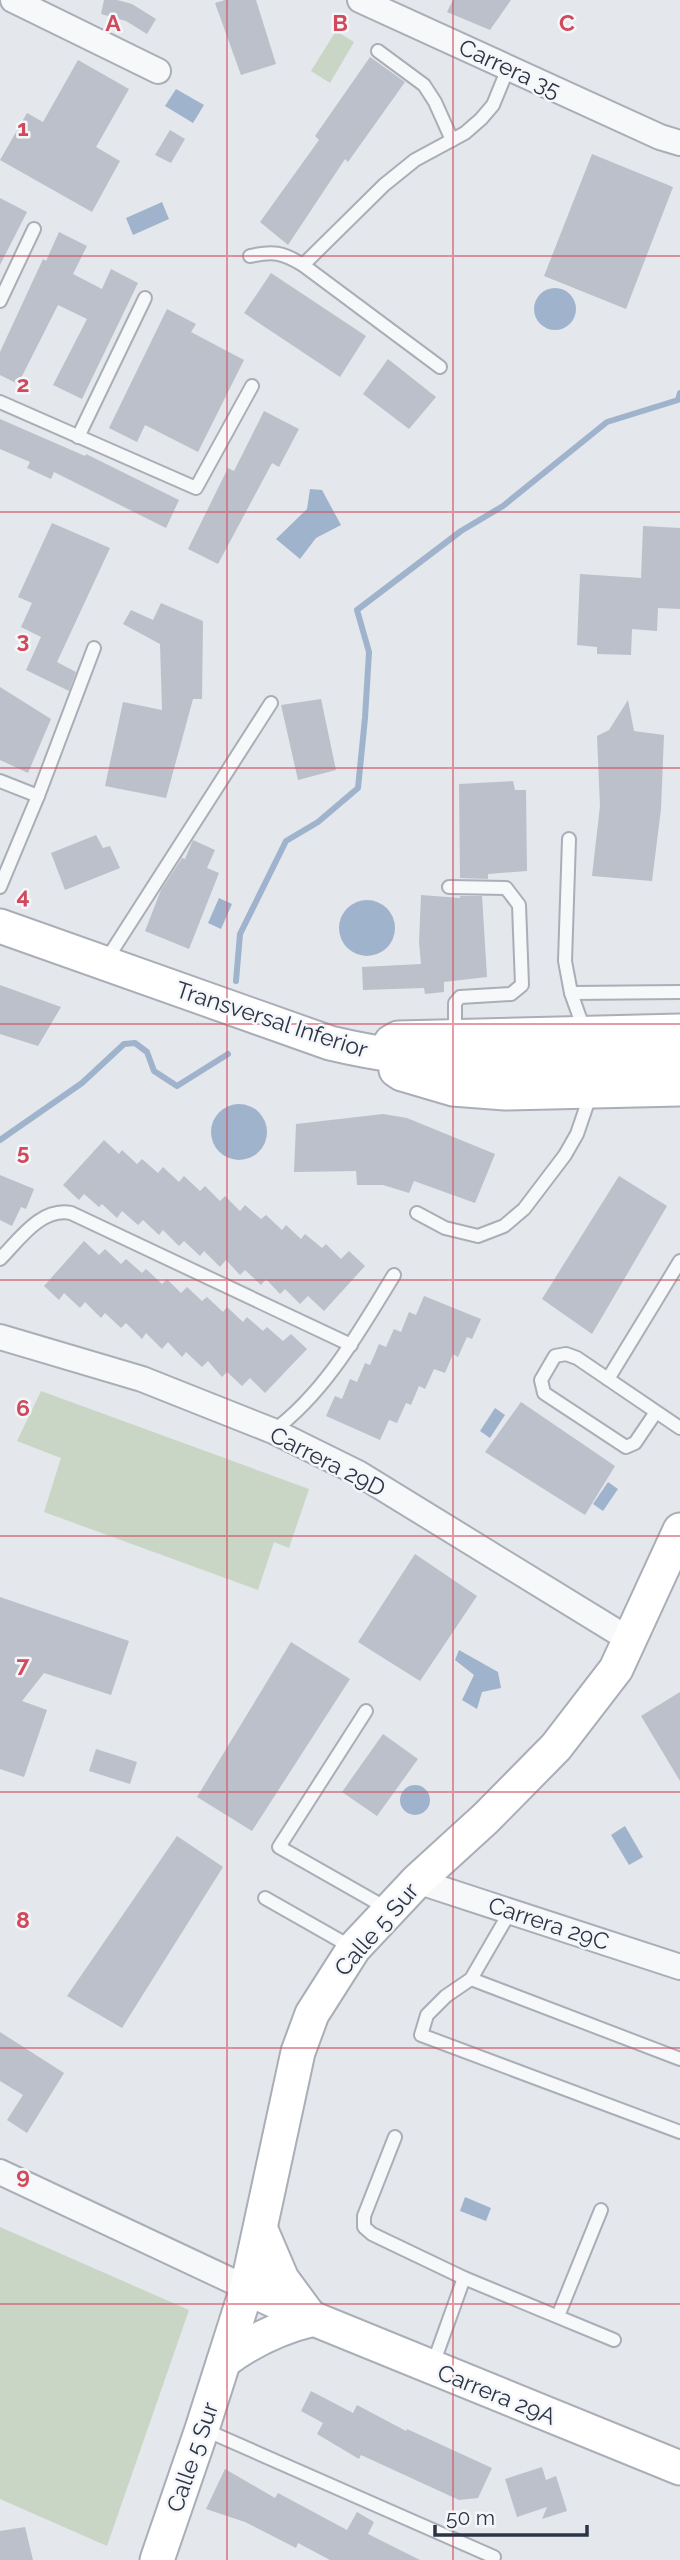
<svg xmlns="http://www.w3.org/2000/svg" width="680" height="2560" font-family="Raleway,sans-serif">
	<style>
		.green { fill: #c9d6c5 }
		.water { fill: #9fb4cc }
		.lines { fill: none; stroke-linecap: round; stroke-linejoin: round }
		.stream { stroke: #9fb4cc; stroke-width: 6 }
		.building { fill: #bbc0ca }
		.lane-casing { stroke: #a9aeb7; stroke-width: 16 }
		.street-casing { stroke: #a9aeb7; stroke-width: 28 }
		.secondary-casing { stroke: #a9aeb7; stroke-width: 37 }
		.lane { stroke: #f7f8fa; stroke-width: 12 }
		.street { stroke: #f7f8fa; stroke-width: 24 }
		.secondary { stroke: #fff; stroke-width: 33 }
		.grid { fill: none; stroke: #d1495b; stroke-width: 2; stroke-opacity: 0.55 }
		.labels { text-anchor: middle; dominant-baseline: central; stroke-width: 5; stroke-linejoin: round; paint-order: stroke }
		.street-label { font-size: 23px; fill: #2b3445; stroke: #f4f6f9 }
		.grid-label { font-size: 23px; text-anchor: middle; font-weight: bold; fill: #d1495b; stroke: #f4f6f9; stroke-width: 5; stroke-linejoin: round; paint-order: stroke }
	</style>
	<rect width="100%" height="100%" fill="#e4e7ec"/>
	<!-- green -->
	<g class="green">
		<polygon points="336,31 354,42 330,83 311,71"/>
		<polygon points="41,1391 309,1489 289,1548 274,1542 258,1590 44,1512 61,1458 17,1441"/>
		<polygon points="0,2227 189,2310 107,2546 0,2499"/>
	</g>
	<!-- water -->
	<g class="water">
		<polygon points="176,89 204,105 193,123 165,106"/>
		<polygon points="162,202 169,219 133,235 126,218"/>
		<circle cx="555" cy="309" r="21"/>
		<polygon points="310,489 322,490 341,525 316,538 300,559 276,539 307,509"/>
		<polygon points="219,898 232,904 221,929 208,923"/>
		<circle cx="367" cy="928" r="28"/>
		<circle cx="239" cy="1132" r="28"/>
		<polygon points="495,1408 505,1415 490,1438 480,1431"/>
		<polygon points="608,1482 618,1489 603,1511 593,1504"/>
		<polygon points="459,1650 498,1672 501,1688 482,1692 477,1709 462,1700 474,1675 455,1660"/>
		<circle cx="415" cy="1800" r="15"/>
		<polygon points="625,1826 643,1857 629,1865 611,1835"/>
		<polygon points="465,2197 491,2208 486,2221 460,2211"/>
	</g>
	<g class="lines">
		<!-- stream -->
		<g class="stream">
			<polyline points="236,981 240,934 286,841 318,822 358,788 365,718 369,652 357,610 461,531 503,506 607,422 678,400 680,393"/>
			<polyline points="0,1140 82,1083 124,1044 135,1043 147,1052 154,1071 177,1086 228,1054"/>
		</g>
	</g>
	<!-- building -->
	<g class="building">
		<polygon points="104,0 117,0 132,4 156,19 147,34 126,21 101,14"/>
		<polygon points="225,0 256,0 276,64 241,75 215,3"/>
		<polygon points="453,0 511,0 490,30 447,12"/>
		<polygon points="370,57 405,82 348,162 345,159 288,245 260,222 319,140 315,136"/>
		<polygon points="78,60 129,89 96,147 120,161 92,212 0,160 27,113 43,122"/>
		<polygon points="170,130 185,139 171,163 155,155"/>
		<polygon points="592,154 673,187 626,309 544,276"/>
		<polygon points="0,198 27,212 0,265"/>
		<polygon points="59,232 87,246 73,274 102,289 111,269 138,283 82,399 53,385 87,319 58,305 18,384 0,375 0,352 43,259 46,261"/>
		<polygon points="271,273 366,336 340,377 244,313"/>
		<polygon points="167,309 196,324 191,332 244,360 198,452 145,425 137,442 109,428"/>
		<polygon points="388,359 436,397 409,429 363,394"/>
		<polygon points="264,411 299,429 279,467 272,463 218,564 188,549 228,468 234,471"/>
		<polygon points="0,419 85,456 86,454 179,500 166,528 54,472 51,479 27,468 30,462 0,449"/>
		<polygon points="52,523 110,548 57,662 76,672 69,691 26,670 41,637 21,627 32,603 18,597"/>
		<polygon points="643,526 680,528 680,609 658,608 657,631 632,629 631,655 597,654 597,647 577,645 580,574 641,578"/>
		<polygon points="161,603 203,621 202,699 193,699 166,798 105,786 123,702 162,710 160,644 123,624 131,610 153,620"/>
		<polygon points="0,687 51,719 28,773 0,760"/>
		<polygon points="321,699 336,770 298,780 281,705"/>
		<polygon points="628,700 634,731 664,735 661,809 652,881 592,876 600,806 597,736 609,730"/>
		<polygon points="513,781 515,790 526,790 527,871 488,874 488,879 460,878 459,784"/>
		<polygon points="96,835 103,848 110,846 120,868 65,890 51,853"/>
		<polygon points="193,840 215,850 207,868 219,873 189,949 145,931 161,890 182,858 185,859"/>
		<polygon points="421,895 460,898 460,896 482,896 487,977 444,982 444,992 425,994 424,988 363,990 362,967 421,964 419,942"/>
		<polygon points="0,985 61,1007 38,1046 0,1034"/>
		<polygon points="383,1114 407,1118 495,1154 475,1203 414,1181 409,1193 383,1185 357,1185 356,1171 294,1172 296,1124"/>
		<polygon points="104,1140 119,1154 122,1150 137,1164 142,1159 158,1173 163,1167 179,1182 184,1176 200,1191 205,1186 220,1201 225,1196 240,1211 245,1205 261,1219 266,1215 282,1230 286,1225 301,1239 305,1234 322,1248 326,1244 341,1259 349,1251 365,1266 324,1311 308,1296 300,1304 285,1289 280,1294 266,1279 261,1285 245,1270 240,1275 226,1260 220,1267 204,1251 200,1256 184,1241 179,1246 163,1230 159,1235 143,1220 138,1225 122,1211 117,1218 102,1204 99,1207 84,1194 79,1200 63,1185"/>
		<polygon points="0,1175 34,1189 26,1209 21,1207 12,1226 0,1220"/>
		<polygon points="619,1176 667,1206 592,1334 542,1299"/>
		<polygon points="84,1241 99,1255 105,1249 121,1264 126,1259 142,1273 146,1269 162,1284 167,1279 181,1293 187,1287 202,1301 207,1297 223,1312 227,1307 243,1322 247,1317 263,1331 267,1327 283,1341 291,1334 307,1349 265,1393 250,1378 242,1386 227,1372 222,1377 208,1361 202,1367 186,1352 182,1357 168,1342 162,1349 146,1333 142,1339 126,1323 121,1328 105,1313 101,1318 85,1302 80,1308 64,1293 59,1300 44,1286"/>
		<polygon points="424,1296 481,1319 472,1339 467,1337 458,1357 453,1354 445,1373 434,1369 425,1389 419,1386 411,1405 406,1403 397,1423 389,1420 380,1440 326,1416 335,1396 342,1399 350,1379 357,1382 365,1363 370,1365 379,1344 386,1347 394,1329 401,1332 409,1312 416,1315"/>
		<polygon points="521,1402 615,1466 585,1515 485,1452"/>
		<polygon points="415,1554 477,1596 420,1681 358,1642"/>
		<polygon points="0,1597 129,1641 111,1695 44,1673 22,1701 47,1710 24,1777 0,1769"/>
		<polygon points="291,1642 350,1679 252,1831 197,1797"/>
		<polygon points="680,1692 680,1781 641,1716"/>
		<polygon points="383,1734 418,1759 377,1816 342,1792"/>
		<polygon points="96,1749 137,1762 130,1784 89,1771"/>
		<polygon points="177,1836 223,1867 122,2028 67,1996"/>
		<polygon points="0,2032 64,2073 27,2133 7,2120 23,2095 0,2081"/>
		<polygon points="311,2391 353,2413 357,2405 406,2431 407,2429 492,2468 478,2498 459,2500 361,2455 359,2459 317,2434 323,2423 301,2411"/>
		<polygon points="542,2467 546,2480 556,2476 567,2511 542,2519 547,2507 517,2517 505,2479"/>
		<polygon points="225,2469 275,2498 278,2493 347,2530 357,2512 374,2522 368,2534 420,2560 330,2560 298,2543 296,2548 245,2522 206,2509"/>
		<polygon points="25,2527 33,2560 0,2560 0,2531"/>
	</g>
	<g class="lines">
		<!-- lane casing -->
		<g class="lane-casing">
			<g id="lane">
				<polyline points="378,51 424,85 435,102 452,140"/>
				<path d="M250,256C273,251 282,252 303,265L384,185L415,160L465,133L481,119L493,105L509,66"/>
				<polyline points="303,265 440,367"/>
				<polyline points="0,301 34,229"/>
				<polyline points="0,402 196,488 252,386"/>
				<polyline points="78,437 145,298"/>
				<polyline points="0,781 38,796"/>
				<polyline points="569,839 565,961 571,993 585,1032"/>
				<polyline points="0,887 38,796 94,648"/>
				<polyline points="449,887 506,888 519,905 522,985 511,994 460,997 455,1003 455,1036"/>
				<polyline points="105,962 271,703"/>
				<polyline points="571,993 680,992"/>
				<polyline points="417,1213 445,1228 478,1236 504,1226 524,1209 565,1155 577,1134 591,1093"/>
				<path d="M0,1259C19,1240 41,1207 71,1213L351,1345"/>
				<polyline points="608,1379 680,1261"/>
				<polyline points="656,1412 635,1443 626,1447 544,1393 541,1380 555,1356 566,1354 577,1358 680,1428"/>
				<path d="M273,1431C326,1392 360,1330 394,1275"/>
				<polyline points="366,1711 279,1847 388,1909"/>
				<polyline points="265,1898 353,1948"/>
				<polyline points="511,1910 471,1979 446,1996 427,2015 421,2035 680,2132"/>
				<polyline points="471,1979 680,2059"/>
				<polyline points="395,2137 364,2216 364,2227 372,2234 464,2278 614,2340"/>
				<polyline points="558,2316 601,2210"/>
				<polyline points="432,2367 464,2278"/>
				<polyline points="203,2429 494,2557"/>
			</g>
		</g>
		<!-- street casing -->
		<g class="street-casing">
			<g id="street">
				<polyline points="13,0 158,71"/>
				<polyline points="360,0 660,137 680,143"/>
				<polyline points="0,1337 142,1379 273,1431 358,1473 630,1640"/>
				<polyline points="417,1881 680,1967"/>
				<polyline points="0,2172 247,2288"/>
			</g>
		</g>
		<!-- secondary casing -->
		<g class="secondary-casing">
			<g id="secondary">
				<path d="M0,926L330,1043C446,1071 562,1066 680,1063"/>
				<polyline points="391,1042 398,1038 680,1031"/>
				<polyline points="396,1070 402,1074 453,1089 505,1093 680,1089"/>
				<polyline points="261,2230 282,2279 307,2313"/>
				<polyline points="247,2288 314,2319 680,2468"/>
				<path d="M224,2361C252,2340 280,2327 314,2319"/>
				<polyline points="157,2560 202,2429 247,2288 298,2052 312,2014 354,1948 417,1881 486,1818 556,1747 616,1669 680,1530"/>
			</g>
		</g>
		<!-- lane -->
		<use href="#lane" class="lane"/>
		<!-- street -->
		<use href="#street" class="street"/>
		<!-- secondary -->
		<use href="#secondary" class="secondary"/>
	</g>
	<!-- grid -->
	<path class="grid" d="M227,0V2560M453,0V2560M0,256H680M0,512H680M0,768H680M0,1024H680M0,1280H680M0,1536H680M0,1792H680M0,2048H680M0,2304H680"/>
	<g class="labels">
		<!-- street labels -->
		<g class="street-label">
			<text transform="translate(510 68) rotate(25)">Carrera 35</text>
			<text transform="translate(272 1019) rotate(18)">Transversal Inferior</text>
			<text transform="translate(328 1461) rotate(27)">Carrera 29D</text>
			<text transform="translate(549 1923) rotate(18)">Carrera 29C</text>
			<text transform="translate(376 1929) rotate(-49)">Calle 5 Sur</text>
			<text transform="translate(497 2394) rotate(22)">Carrera 29A</text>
			<text transform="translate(192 2457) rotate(-71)">Calle 5 Sur</text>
		</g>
	</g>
	<g class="grid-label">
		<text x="113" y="31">A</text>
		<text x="340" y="31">B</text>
		<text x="567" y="31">C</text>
		<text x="23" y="136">1</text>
		<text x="23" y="392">2</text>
		<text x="23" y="648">3</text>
		<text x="23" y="904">4</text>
		<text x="23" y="1160">5</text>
		<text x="23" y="1416">6</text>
		<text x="23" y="1672">7</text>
		<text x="23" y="1928">8</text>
		<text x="23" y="2184">9</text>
	</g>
	<!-- scale -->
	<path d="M435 2525v10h152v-10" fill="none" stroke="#2b3445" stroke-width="3.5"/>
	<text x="446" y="2525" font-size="21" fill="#2b3445" stroke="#f4f6f9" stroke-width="5" paint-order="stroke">50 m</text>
</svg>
